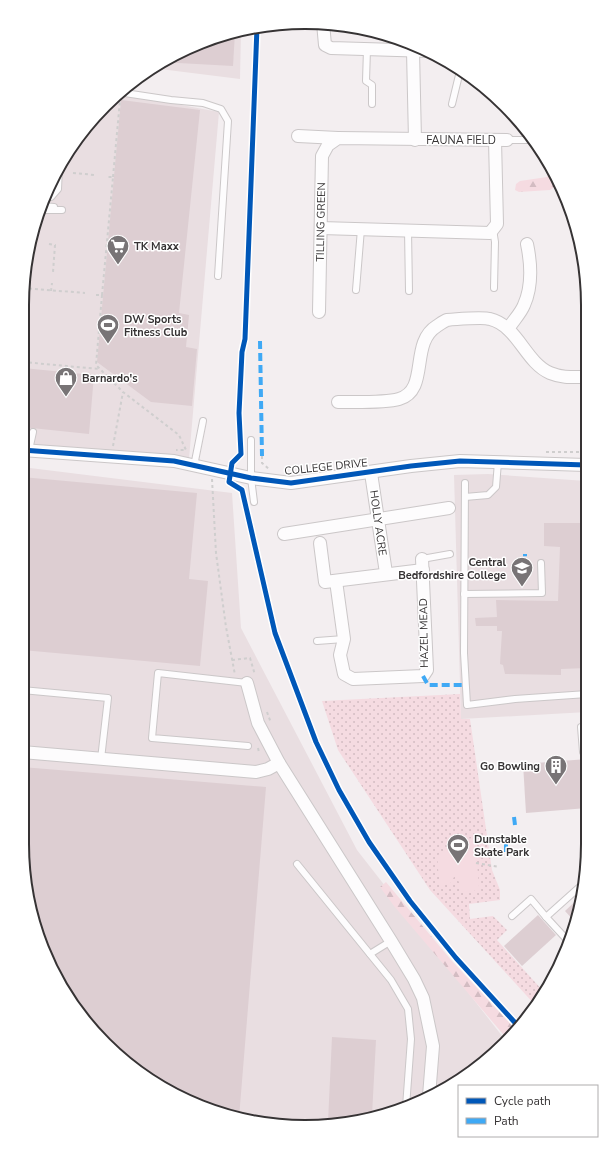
<svg xmlns="http://www.w3.org/2000/svg" width="610" height="1149" font-family="'Nunito Sans',sans-serif">
	<style>
		.built { fill: #e9dee1 }
		.forest { fill: url(#forest-firs) }
		.park { fill: url(#park-dots) }
		.pitch { fill: #f5dbe1 }
		.building { fill: #ddced2 }
		.lines { fill: none; stroke-linecap: round; stroke-linejoin: round }
		.service-casing { stroke: #cbc7c8; stroke-width: 8 }
		.minor-casing { stroke: #cbc7c8; stroke-width: 14 }
		.path { stroke: #cfcece; stroke-width: 2; stroke-dasharray: 3 3; stroke-linecap: butt }
		.service { stroke: #fdfcfd; stroke-width: 6 }
		.minor { stroke: #fdfcfd; stroke-width: 12 }
		.quiet { stroke: #3fa9f5; stroke-width: 4; stroke-dasharray: 8 4; stroke-linecap: butt }
		.cycleway-casing { stroke: #fff; stroke-width: 8 }
		.cycleway { stroke: #0057b8; stroke-width: 5 }
		.labels { text-anchor: middle; dominant-baseline: central; stroke-width: 3; stroke-linejoin: round; paint-order: stroke }
		.street-label { font-size: 11px; fill: #363334; stroke: #fff }
		.poi-label { font-size: 11px; font-weight: bold; fill: #363334; stroke: #fff; text-anchor: start }
		.rim { fill: none; stroke: #363334; stroke-width: 2 }
	</style>
	<defs>
		<pattern id="forest-firs" width="22" height="20" patternUnits="userSpaceOnUse"><rect width="22" height="20" fill="#f5dbe1"/><path d="M5 1l3.5 6h-7zM16 11l3.5 6h-7z" fill="#d3bcc2"/></pattern>
		<pattern id="park-dots" width="8" height="8" patternUnits="userSpaceOnUse"><rect width="8" height="8" fill="#f5dbe1"/><path d="M2 2h.1M6 6h.1" fill="none" stroke="#d3bcc2" stroke-width="1.8" stroke-linecap="round"/></pattern>
	</defs>
	<rect width="100%" height="100%" fill="#f3eef0"/>
	<!-- built -->
	<g class="built">
		<polygon points="241,31 240,79 152,68 164,60 214,37"/>
		<polygon points="117,93 219,112 189,459 22,446 23,287 32,232 51,180 81,133"/>
		<polygon points="22,467 232,493 241,628 357,850 506,1041 492,1057 414,1105 324,1126 232,1117 148,1079 81,1016 37,935 22,844"/>
		<polygon points="488,474 586,481 587,712 461,719 454,475"/>
	</g>
	<!-- forest -->
	<g class="forest">
		<polygon points="551,170 559,184 550,190 519,192 515,190 516,184 520,181 547,177"/>
		<polygon points="386,882 451,960 516,1030 508,1040 394,906 380,887"/>
	</g>
	<!-- park -->
	<polygon class="park" points="460,694 461,719 470,719 492,870 500,890 500,900 469,904 470,919 493,916 507,930 497,940 544,992 536,1006 430,890 338,750 322,701"/>
	<!-- pitch -->
	<path class="pitch" d="M475,838L479,887L473,892L462,891L457,877H454L450,884L441,883C439,880 436,858 439,854C441,852 446,851 448,850V846L452,845L453,848L461,845V839Z"/>
	<!-- building -->
	<g class="building">
		<polygon points="235,32 233,66 160,62 214,37"/>
		<polygon points="121,100 200,110 179,313 189,315 186,347 197,349 192,406 151,402 97,362"/>
		<polygon points="23,368 94,375 89,434 22,427"/>
		<polygon points="22,477 197,493 189,579 208,581 200,666 22,650"/>
		<polygon points="544,523 586,523 587,668 561,669 561,675 505,674 503,665 500,664 502,631 497,631 497,626 476,626 475,618 497,617 496,600 558,601 560,547 544,546"/>
		<polygon points="587,759 587,808 526,813 523,764"/>
		<polygon points="22,767 266,787 239,1118 232,1117 148,1079 81,1016 37,935 22,844"/>
		<polygon points="582,895 578,917 576,923 565,911"/>
		<polygon points="538,915 556,935 522,966 504,946"/>
		<polygon points="332,1037 376,1040 372,1115 339,1123 328,1122"/>
	</g>
	<g class="lines">
		<!-- service casing -->
		<g class="service-casing">
			<g id="service">
				<polyline points="367,49 366,81 372,85 372,104"/>
				<polyline points="118,92 171,100 203,103 221,109 228,121 218,276"/>
				<polyline points="452,104 460,71"/>
				<polyline points="507,140 534,140"/>
				<polyline points="45,196 51,197 58,189 59,167"/>
				<polyline points="42,206 54,207"/>
				<polyline points="40,210 62,210"/>
				<polyline points="493,229 495,242 494,288"/>
				<polyline points="408,230 409,291"/>
				<polyline points="356,290 361,229"/>
				<polyline points="251,440 251,478 254,502"/>
				<polyline points="29,450 33,432"/>
				<polyline points="194,466 203,421"/>
				<polyline points="465,483 464,653 467,705 515,699 587,694"/>
				<polyline points="465,497 488,495 496,487 498,462"/>
				<polyline points="422,559 450,554"/>
				<polyline points="464,594 542,593 541,563"/>
				<polyline points="317,641 344,639"/>
				<polyline points="247,683 158,673 152,738 248,746"/>
				<polyline points="22,690 108,698 101,759"/>
				<polyline points="581,727 583,752"/>
				<polyline points="297,864 391,980 408,1009 411,1039 406,1107"/>
				<polyline points="512,916 531,899 546,917"/>
				<polyline points="569,942 546,917 584,883"/>
				<polyline points="370,954 391,941"/>
			</g>
		</g>
		<!-- minor casing -->
		<g class="minor-casing">
			<g id="minor">
				<polyline points="323,23 325,45 331,48 430,51"/>
				<polyline points="413,51 415,140"/>
				<polyline points="298,136 338,138"/>
				<polyline points="321,228 490,233 497,224 495,140"/>
				<polyline points="319,312 322,156 328,145 338,138 507,140"/>
				<path d="M508,329C513,321 521,313 524,305C532,287 531,263 527,244"/>
				<path d="M338,402C353,402 385,403 399,399C430,390 409,343 437,326C440,324 444,321 447,320C455,319 484,317 490,319C518,326 525,362 550,373C562,378 573,377 586,377"/>
				<polyline points="22,450 174,461 251,478 291,483 411,466 460,461 586,465"/>
				<polyline points="371,473 386,573"/>
				<polyline points="284,534 449,508"/>
				<polyline points="320,543 325,582 423,570"/>
				<polyline points="336,581 344,639 340,655 344,674 353,679 423,676 427,670 422,559"/>
				<polyline points="247,683 258,723 279,763 391,941 414,979 423,998 433,1046 429,1096"/>
				<polyline points="22,752 256,772 268,769 279,763"/>
			</g>
		</g>
		<!-- path -->
		<g class="path">
			<polyline points="73,173 95,175"/>
			<polyline points="113,177 120,100"/>
			<polyline points="30,242 37,243"/>
			<polyline points="49,244 55,245 53,272"/>
			<polyline points="23,288 85,293"/>
			<polyline points="51,291 52,283"/>
			<polyline points="96,295 102,295 96,365 123,392 179,435 186,450 176,450"/>
			<polyline points="102,295 113,177 106,177"/>
			<polyline points="23,362 99,369"/>
			<polyline points="113,446 123,392"/>
			<polyline points="546,452 586,452"/>
			<polyline points="262,456 262,463 269,469"/>
			<polyline points="212,479 216,553 226,627 235,675"/>
			<polyline points="232,660 250,658 255,675"/>
			<polyline points="267,712 271,723"/>
			<polyline points="258,748 259,752"/>
			<polyline points="476,863 499,867"/>
		</g>
		<!-- service -->
		<use href="#service" class="service"/>
		<!-- minor -->
		<use href="#minor" class="minor"/>
		<!-- quiet -->
		<g class="quiet">
			<polyline points="260,341 262,456"/>
			<polyline points="517,577 525,569 525,554"/>
			<polyline points="423,676 428,685 465,685"/>
			<polyline points="514,817 515,825"/>
			<polyline points="506,852 506,842 516,842 515,837"/>
		</g>
		<!-- cycleway casing -->
		<g class="cycleway-casing">
			<g id="cycleway">
				<polyline points="257,27 245,339 242,352 239,413 241,454 232,463 229,482 242,490 275,633 316,742 339,790 369,842 410,901 456,958 519,1027"/>
				<polyline points="22,450 174,461 251,478 291,483 411,466 460,461 586,465"/>
			</g>
		</g>
		<!-- cycleway -->
		<use href="#cycleway" class="cycleway"/>
	</g>
	<!-- icons -->
	<defs>
		<g id="supermarket-pin" transform="scale(1.15)"><path d="M0 17L-7.5 6A9.5 9.5 0 1 1 7.5 6Z" fill="#787476" stroke="#fff"/><path d="M-6-5.5h2.5l.6 2H6L4.5 2H-2.5L-4.4-4H-6ZM-1.5 3.2a1.3 1.3 0 1 0 .1 0ZM3 3.2a1.3 1.3 0 1 0 .1 0Z" fill="#fff"/></g>
		<g id="stadium-pin" transform="scale(1.15)"><path d="M0 17L-7.5 6A9.5 9.5 0 1 1 7.5 6Z" fill="#787476" stroke="#fff"/><path d="M0-5a6.5 5 0 1 0 0 10a6.5 5 0 1 0 0-10ZM-3.5-1.8h7v3.6h-7Z" fill="#fff"/></g>
		<g id="shop-pin" transform="scale(1.15)"><path d="M0 17L-7.5 6A9.5 9.5 0 1 1 7.5 6Z" fill="#787476" stroke="#fff"/><path d="M-5-2.5h2.3a2.7 3.5 0 0 1 5.4 0H5L5.5 6h-11ZM-1.5-2.5h3a1.5 2.3 0 0 0-3 0Z" fill="#fff"/></g>
		<g id="university-pin" transform="scale(1.15)"><path d="M0 17L-7.5 6A9.5 9.5 0 1 1 7.5 6Z" fill="#787476" stroke="#fff"/><path d="M0-5L7-2L0 1L-7-2ZM-4 1L0 2.5L4 1V4Q0 6-4 4Z" fill="#fff"/></g>
		<g id="building-pin" transform="scale(1.15)"><path d="M0 17L-7.5 6A9.5 9.5 0 1 1 7.5 6Z" fill="#787476" stroke="#fff"/><path d="M-4-6H4V6H1V3H-1V6H-4ZM-2.5-4.3h1.7v1.8h-1.7ZM.8-4.3h1.7v1.8H.8ZM-2.5-1h1.7V.8h-1.7ZM.8-1h1.7V.8H.8Z" fill="#fff"/></g>
	</defs>
	<g fill-rule="evenodd">
		<use href="#supermarket-pin" x="118" y="246"/>
		<use href="#stadium-pin" x="108" y="325"/>
		<use href="#shop-pin" x="66" y="378"/>
		<use href="#university-pin" x="522" y="568"/>
		<use href="#building-pin" x="556" y="766"/>
		<use href="#stadium-pin" x="458" y="845"/>
	</g>
	<g class="labels">
		<!-- street labels -->
		<g class="street-label">
			<text x="461" y="140">FAUNA FIELD</text>
			<text transform="translate(321 222) rotate(-89)">TILLING GREEN</text>
			<text transform="translate(326 467) rotate(-6)">COLLEGE DRIVE</text>
			<text transform="translate(378 523) rotate(82)">HOLLY ACRE</text>
			<text transform="translate(424 633) rotate(-91)">HAZEL MEAD</text>
		</g>
		<!-- poi labels -->
		<g class="poi-label">
			<text x="134" y="246">TK Maxx</text>
			<text x="124" y="319">DW Sports<tspan x="124" dy="13">Fitness Club</tspan></text>
			<text x="82" y="378">Barnardo's</text>
			<text x="506" y="562" text-anchor="end">Central<tspan x="506" dy="13">Bedfordshire College</tspan></text>
			<text x="540" y="766" text-anchor="end">Go Bowling</text>
			<text x="474" y="839">Dunstable<tspan x="474" dy="13">Skate Park</tspan></text>
		</g>
	</g>
	<!-- crop -->
	<path d="M0 0H610V1149H0ZM305 29H305A276 276 0 0 1 581 305V844A276 276 0 0 1 305 1120H305A276 276 0 0 1 29 844V305A276 276 0 0 1 305 29Z" fill="#fff" fill-rule="evenodd"/>
	<path class="rim" d="M305 29H305A276 276 0 0 1 581 305V844A276 276 0 0 1 305 1120H305A276 276 0 0 1 29 844V305A276 276 0 0 1 305 29Z"/>
	<!-- legend -->
	<rect x="458" y="1085" width="140" height="52" fill="#ffffff" stroke="#afadae"/>
	<rect x="466" y="1098" width="20" height="6" fill="#0057b8" stroke="#afadae"/>
	<text x="494" y="1105" font-size="12" fill="#363334">Cycle path</text>
	<rect x="466" y="1118" width="20" height="6" fill="#3fa9f5" stroke="#afadae"/>
	<text x="494" y="1125" font-size="12" fill="#363334">Path</text>
</svg>
